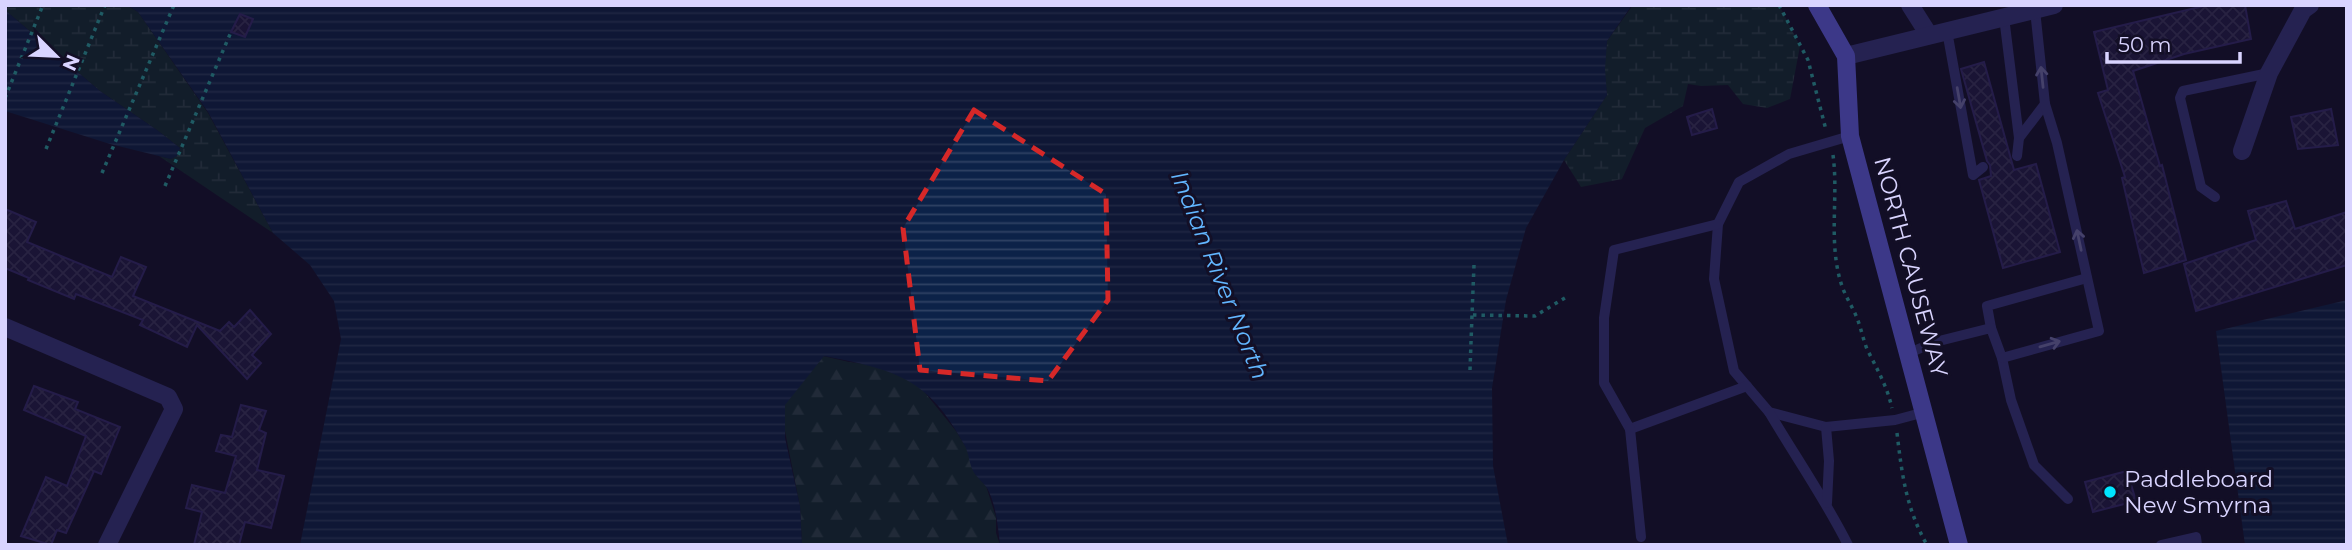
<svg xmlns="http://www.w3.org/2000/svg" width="2352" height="550" font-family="Montserrat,sans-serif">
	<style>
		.forest { fill: url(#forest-firs) }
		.wetland { fill: url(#wetland-marsh) }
		.water { fill: url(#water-rules) }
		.building { fill: url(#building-cross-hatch); stroke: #3b2d73; stroke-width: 2 }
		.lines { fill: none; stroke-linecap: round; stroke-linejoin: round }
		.path { stroke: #2fb8b0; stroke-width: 3.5; stroke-dasharray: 3.5 5; stroke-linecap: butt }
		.service { stroke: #3d3a85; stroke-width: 10 }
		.minor { stroke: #3d3a85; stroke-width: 18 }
		.secondary { stroke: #6f6bff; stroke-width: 18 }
		.oneway { stroke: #837fbc }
		.marked { fill: none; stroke: #d62828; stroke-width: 5; stroke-dasharray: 14 9; stroke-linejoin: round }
		.poi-dot { fill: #00e5ff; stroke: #130f26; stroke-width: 2.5 }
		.labels { text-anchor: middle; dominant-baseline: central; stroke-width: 6; stroke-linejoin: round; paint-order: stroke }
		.street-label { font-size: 23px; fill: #d9d4ff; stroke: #130f26 }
		.poi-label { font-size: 23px; fill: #d9d4ff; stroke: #130f26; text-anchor: start }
		.water-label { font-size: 24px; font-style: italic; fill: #62b6ff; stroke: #130f26 }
	</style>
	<defs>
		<pattern id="forest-firs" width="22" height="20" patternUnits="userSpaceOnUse" patternTransform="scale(1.75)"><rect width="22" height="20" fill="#12302f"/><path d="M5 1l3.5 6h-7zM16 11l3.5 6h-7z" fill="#344d4e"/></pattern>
		<pattern id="wetland-marsh" width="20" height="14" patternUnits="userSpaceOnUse" patternTransform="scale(1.75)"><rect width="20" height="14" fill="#12302f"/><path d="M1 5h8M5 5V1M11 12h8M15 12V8" fill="none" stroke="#344d4e"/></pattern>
		<pattern id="water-rules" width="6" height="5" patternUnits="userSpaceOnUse" patternTransform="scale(1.75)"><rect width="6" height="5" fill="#0c2248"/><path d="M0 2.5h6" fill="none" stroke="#2f4163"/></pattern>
		<pattern id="building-cross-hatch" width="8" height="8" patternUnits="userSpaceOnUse" patternTransform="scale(1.75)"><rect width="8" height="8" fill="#241b47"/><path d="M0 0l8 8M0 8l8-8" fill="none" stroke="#433b63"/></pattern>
	</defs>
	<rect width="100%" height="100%" fill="#130f26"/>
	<!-- forest -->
	<polygon class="forest" points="823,356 849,362 872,365 910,380 922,389 956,431 967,449 975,474 986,486 996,517 996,533 1000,545 802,545 800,506 783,421 785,404"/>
	<!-- wetland -->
	<g class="wetland">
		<polygon points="10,5 126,5 138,12 208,113 273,233 159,156 171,159 180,148 157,130 100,91 5,10"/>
		<polygon points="1633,5 1779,5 1800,46 1790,99 1767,108 1743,104 1728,85 1701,86 1688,84 1683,106 1645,128 1622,179 1581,187 1564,160 1607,95 1604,68 1607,41"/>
	</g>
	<!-- water -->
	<g class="water">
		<path d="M127,5H1632L1607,41L1605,69L1607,95L1564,160L1526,228L1506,300L1492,388L1493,466L1508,545H1000C998,526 996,504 987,488C983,482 977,478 973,471C969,463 969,454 965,446C928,377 895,370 824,356L785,405V438L800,506L802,545H300L341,339L334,301L310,265L273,233L208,112L138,12Z"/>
		<polygon points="5,10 100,91 157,130 180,148 177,156 171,159 110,144 5,111"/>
		<polygon points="2347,300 2347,545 2245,545 2216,331"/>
	</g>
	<!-- building -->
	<g class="building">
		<polygon points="2208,5 2245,5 2251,39 2184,54 2133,71 2160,166 2162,165 2186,260 2144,273 2122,178 2125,177 2098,93 2108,90 2094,32"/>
		<polygon points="240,14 253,19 245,37 231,32"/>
		<polygon points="1984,62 2014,170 2036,164 2060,252 2003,268 1979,180 1991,176 1990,165 1987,161 1961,69"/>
		<polygon points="1712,109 1717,128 1692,135 1687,117"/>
		<polygon points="2331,109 2338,145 2298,149 2291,117"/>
		<polygon points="2286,201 2295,229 2347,212 2347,265 2196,311 2184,264 2256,240 2248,211"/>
		<polygon points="5,209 36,222 27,242 112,277 121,257 146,267 133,296 220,331 229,322 234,327 250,310 271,334 252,355 261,363 247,379 197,325 187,347 140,325 143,320 76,294 74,299 28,280 29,278 5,268"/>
		<polygon points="34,386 78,402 75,409 120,427 101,474 94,471 66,533 57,530 51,545 21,536 46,477 67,486 86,436 24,410"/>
		<polygon points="241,405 266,411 259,430 266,433 257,470 284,476 271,528 245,522 239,545 194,545 202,512 186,508 192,485 225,493 236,456 216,451 221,435 232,437"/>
		<polygon points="2127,471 2136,501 2093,512 2085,482"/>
	</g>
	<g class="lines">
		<!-- path -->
		<g class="path">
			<polyline points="1779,5 1808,60 1826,130"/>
			<polyline points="5,98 43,5"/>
			<polyline points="46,149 105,5"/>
			<path d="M1833,155C1839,199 1827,245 1843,289C1847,299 1853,308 1857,318C1861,328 1863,339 1867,349C1877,369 1887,386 1892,408"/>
			<polyline points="102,173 174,5"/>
			<polyline points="165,186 231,32"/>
			<polyline points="1474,265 1472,315 1535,316 1568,296"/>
			<polyline points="1470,370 1472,315"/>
			<path d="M1897,433C1902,475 1906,508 1927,545"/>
		</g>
		<!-- service -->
		<g class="service">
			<polyline points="2004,17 2019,138"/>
			<polyline points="1947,31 1973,175 1983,167"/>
			<polyline points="1850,136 1789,154 1739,182 1718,224 1714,279 1734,371 1769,412 1826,427 1895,420 1925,412"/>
			<polyline points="2017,156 2019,138 2045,104"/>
			<polyline points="2215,197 2201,187 2180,98 2183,91 2269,73"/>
			<polyline points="1718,224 1614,250 1604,318 1604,383 1630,429 1747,386"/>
			<polyline points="1991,328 1987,306 2087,278"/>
			<polyline points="1909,353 1935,342 1991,328 2002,358 2011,400 2034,465 2068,499"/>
			<polyline points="2002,358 2099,331 2057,143 2045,104 2035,10"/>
			<path d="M1769,412C1795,456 1825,499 1848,545"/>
			<polyline points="1826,427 1829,461 1827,503"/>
			<polyline points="1630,429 1641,537"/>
			<polyline points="2161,545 2196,537 2197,545"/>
		</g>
		<!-- minor -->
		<g class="minor">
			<polyline points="1910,5 1929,35"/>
			<polyline points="1846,56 2054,5"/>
			<polyline points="2242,151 2269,73 2303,10 2310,5"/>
			<polyline points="5,327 168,397 174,409 107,545"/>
		</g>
		<!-- secondary -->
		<polyline class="secondary" points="1817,5 1846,56 1850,136 1959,545"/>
	</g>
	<!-- one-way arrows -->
	<defs><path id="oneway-shaft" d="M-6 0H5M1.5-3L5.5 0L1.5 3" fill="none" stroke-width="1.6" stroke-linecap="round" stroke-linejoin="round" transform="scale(1.75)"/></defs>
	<g class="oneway">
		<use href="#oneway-shaft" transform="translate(2042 77) rotate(-96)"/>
		<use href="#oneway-shaft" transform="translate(1959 98) rotate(80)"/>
		<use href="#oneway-shaft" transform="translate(2079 240) rotate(-102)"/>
		<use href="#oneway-shaft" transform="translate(2050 344) rotate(-16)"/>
	</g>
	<!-- marked area -->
	<path d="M0 0H2352V550H0ZM974,110L1106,194L1108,300L1048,381L920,370L903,228Z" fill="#130f26" fill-opacity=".55" fill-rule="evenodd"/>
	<path class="marked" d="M974,110L1106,194L1108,300L1048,381L920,370L903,228Z"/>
	<!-- markers -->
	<circle class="poi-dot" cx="2110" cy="492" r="7"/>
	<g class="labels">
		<!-- street labels -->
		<g class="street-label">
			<text transform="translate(1911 267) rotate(75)">NORTH CAUSEWAY</text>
		</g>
		<!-- poi labels -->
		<g class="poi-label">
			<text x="2124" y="479">Paddleboard<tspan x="2124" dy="26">New Smyrna</tspan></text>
		</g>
		<!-- water labels -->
		<g class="water-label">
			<text transform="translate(1220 275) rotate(68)">Indian River North</text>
		</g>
	</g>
	<!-- border -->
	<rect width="2352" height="550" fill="none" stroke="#d9d4ff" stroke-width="14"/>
	<!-- north arrow -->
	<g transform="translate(56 56) rotate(114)" stroke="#130f26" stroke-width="5" paint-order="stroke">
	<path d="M0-5L12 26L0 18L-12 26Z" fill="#d9d4ff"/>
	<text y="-10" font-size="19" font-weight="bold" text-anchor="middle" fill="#d9d4ff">N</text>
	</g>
	<!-- scale -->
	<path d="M2107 52v10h133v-10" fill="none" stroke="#d9d4ff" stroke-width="3.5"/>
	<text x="2118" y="52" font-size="21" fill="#d9d4ff" stroke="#130f26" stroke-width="5" paint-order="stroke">50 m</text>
</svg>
